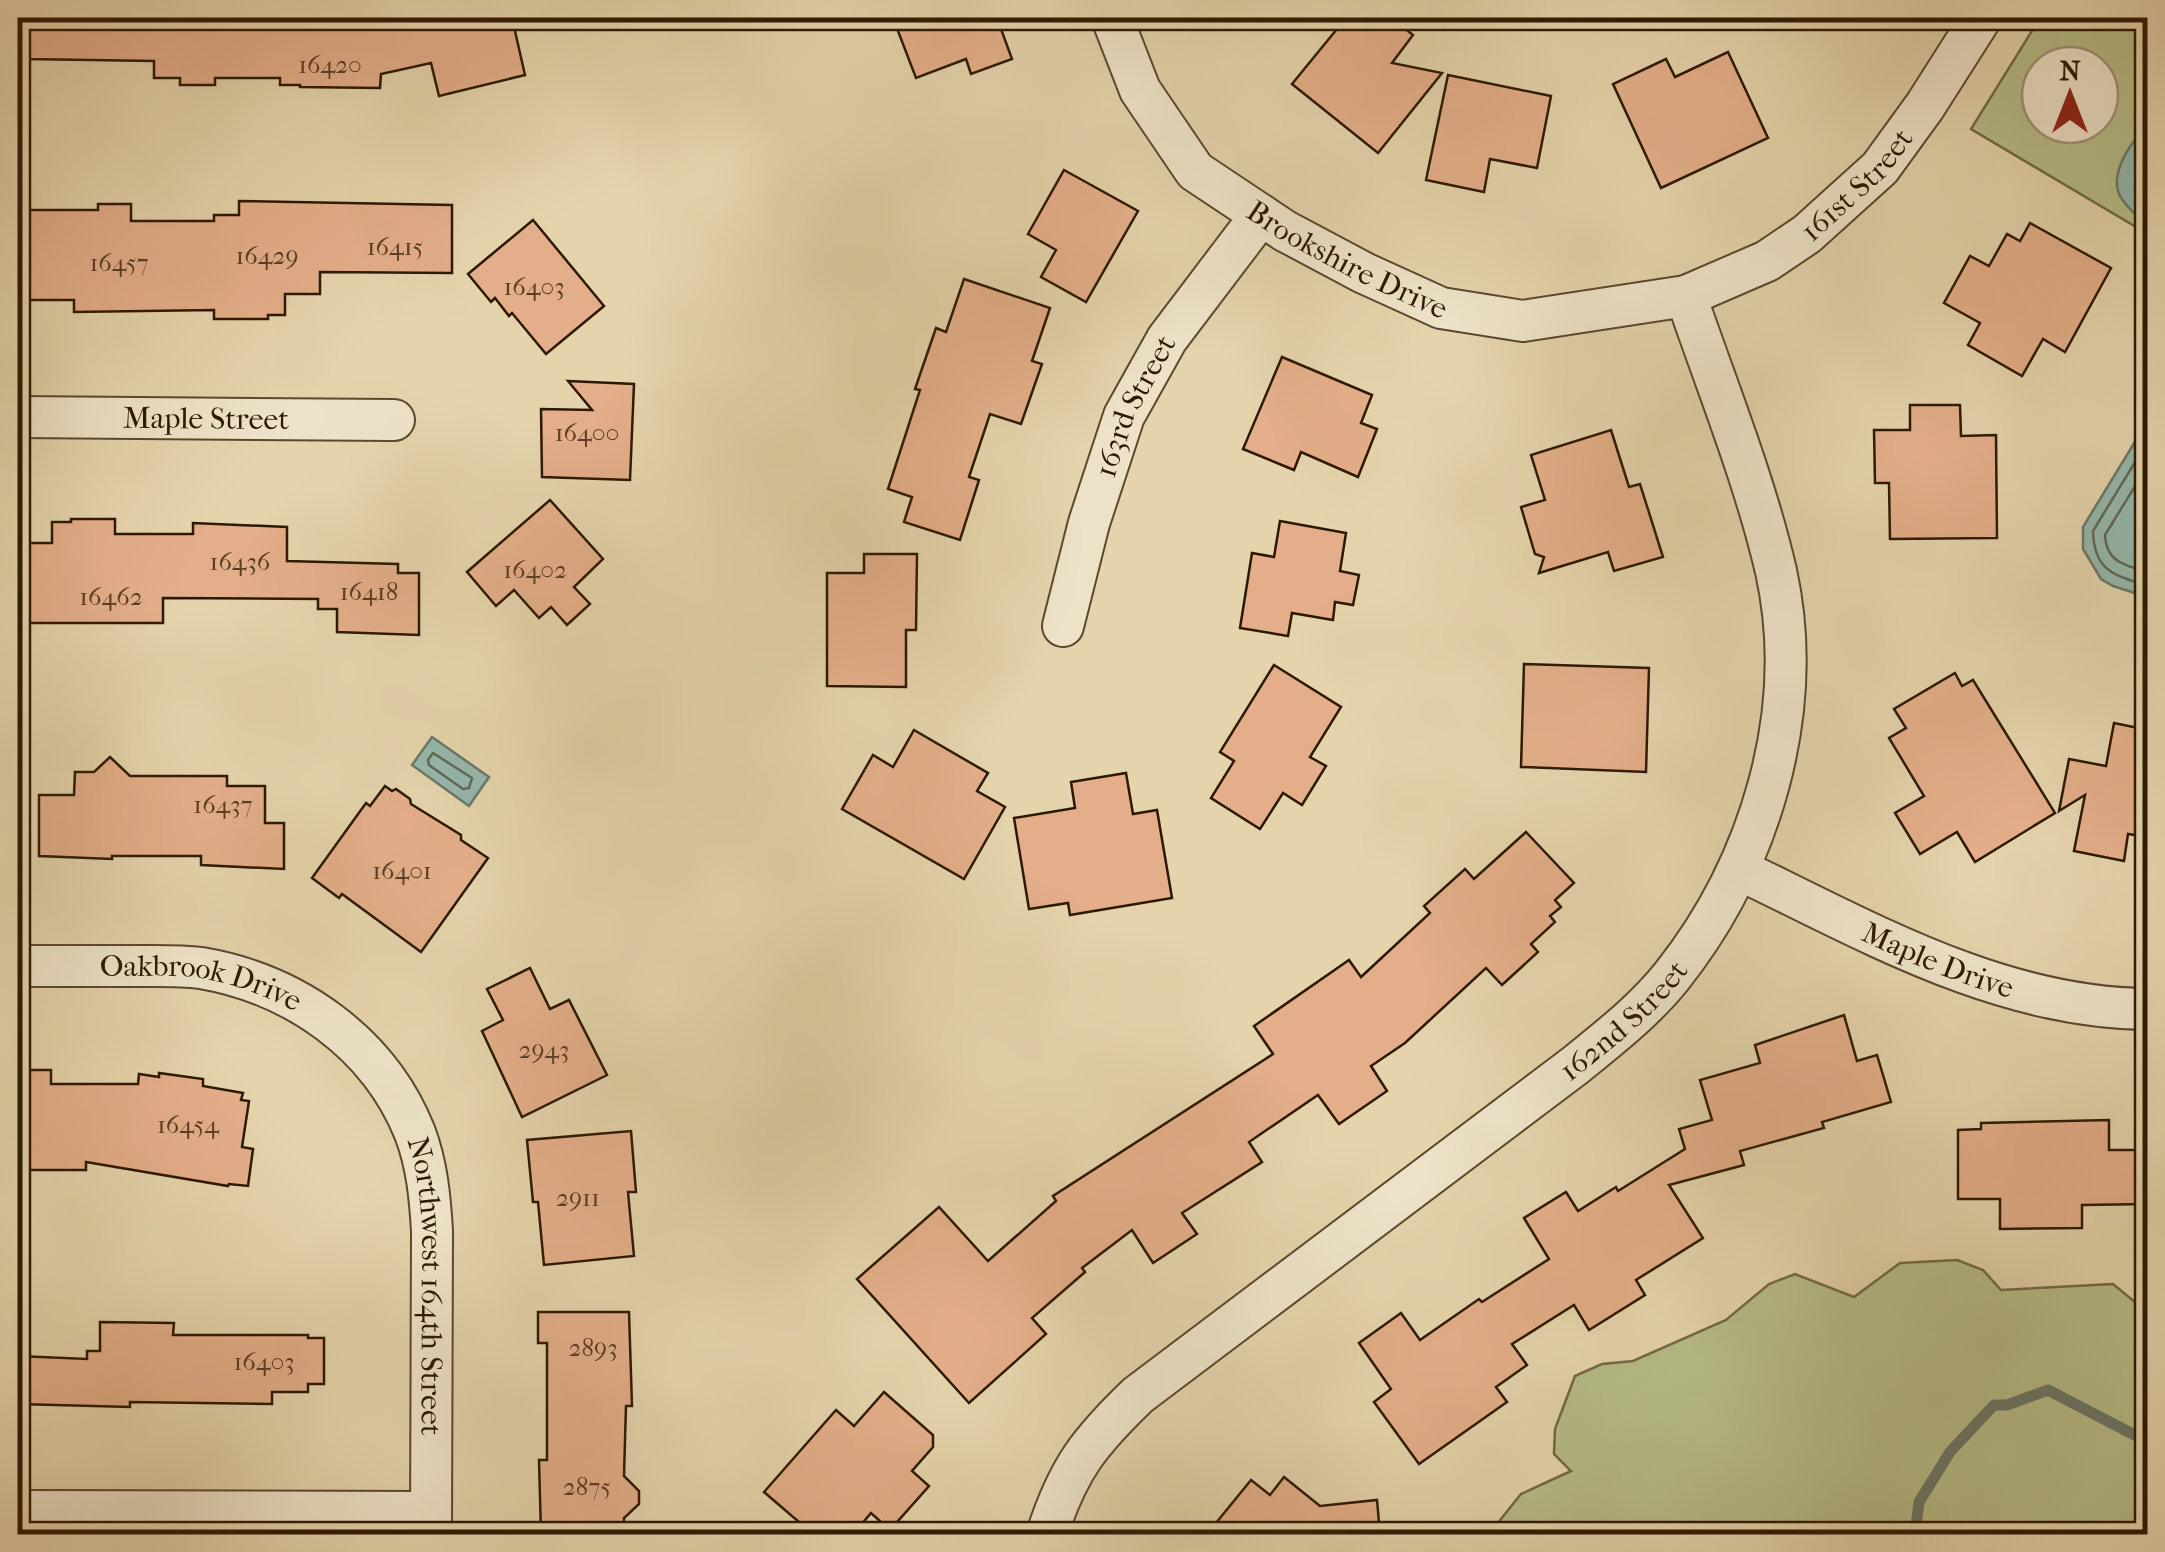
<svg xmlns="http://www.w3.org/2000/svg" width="2165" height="1552" font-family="'IM FELL French Canon',serif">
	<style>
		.green { fill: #b6bc87; stroke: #726a45; stroke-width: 2.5; fill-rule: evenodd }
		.water { fill: #95b7ab; stroke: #6b7868; stroke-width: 2.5 }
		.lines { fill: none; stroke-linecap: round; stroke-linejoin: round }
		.shore { stroke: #616857; stroke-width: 2.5 }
		.stream { stroke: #6b7868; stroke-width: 11 }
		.building { fill: #e3ae89; stroke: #2d1903; stroke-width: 2.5 }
		.minor-casing { stroke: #5b482d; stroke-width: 44 }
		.minor { stroke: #ede2c8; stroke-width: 40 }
		.labels { text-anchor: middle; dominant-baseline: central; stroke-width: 8; stroke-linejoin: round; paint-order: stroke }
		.number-label { font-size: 25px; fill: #5a3e24 }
		.street-label { font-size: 30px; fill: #2d1903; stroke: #ede2c8 }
	</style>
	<rect width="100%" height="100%" fill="#e4d3ab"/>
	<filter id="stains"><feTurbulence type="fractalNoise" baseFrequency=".002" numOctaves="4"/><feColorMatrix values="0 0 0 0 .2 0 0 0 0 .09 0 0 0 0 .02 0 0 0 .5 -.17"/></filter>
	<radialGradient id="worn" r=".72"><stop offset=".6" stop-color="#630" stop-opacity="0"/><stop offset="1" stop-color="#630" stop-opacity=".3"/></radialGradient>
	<!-- green -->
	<g class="green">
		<path d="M2040,18H2147V298L2141,230L1971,129ZM2040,65H2100V125H2040Z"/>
		<polygon points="1957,1260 1983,1270 2001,1290 2113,1284 2135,1302 2147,1332 2147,1534 1489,1534 1521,1494 1571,1471 1554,1454 1555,1429 1575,1376 1602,1364 1633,1361 1726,1320 1769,1284 1795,1274 1854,1297 1900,1263"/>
	</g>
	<!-- water -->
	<g class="water">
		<path d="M2144,129H2148L2147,226C2139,217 2125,206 2120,196C2109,174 2130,144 2144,129Z"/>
		<polygon points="2147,422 2148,597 2147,597 2113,586 2101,579 2083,549 2083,527"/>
		<polygon points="432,737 489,777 469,806 412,765"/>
	</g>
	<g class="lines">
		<!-- shore -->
		<g class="shore">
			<path d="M2148,441L2093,531C2094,572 2115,575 2148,586"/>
			<path d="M2148,465L2105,535C2106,562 2125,566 2148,572"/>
			<polygon points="433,753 472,778 469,788 463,789 429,765 428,760"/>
		</g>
		<!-- stream -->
		<polyline class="stream" points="1915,1534 1919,1502 1950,1452 1994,1405 2007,1405 2048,1390 2148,1442"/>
	</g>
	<!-- building -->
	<g class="building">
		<polygon points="26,18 343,18 413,21 428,18 512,18 525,75 439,96 431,63 381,74 380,88 300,87 300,85 280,85 280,78 215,78 215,85 180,85 180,78 154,78 154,61 26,59"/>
		<polygon points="893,18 997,18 1012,59 971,74 966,59 916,78"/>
		<polygon points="1346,18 1391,18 1413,35 1392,63 1442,73 1378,153 1292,84"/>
		<polygon points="1728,52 1768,138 1661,188 1613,84 1666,59 1675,77"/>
		<polygon points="1448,75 1551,96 1537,168 1490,159 1484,192 1426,180"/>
		<polygon points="1064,170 1138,211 1086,302 1041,277 1056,250 1028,234"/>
		<polygon points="239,201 452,205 452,273 320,272 320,294 285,294 285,315 268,315 268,319 214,319 214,310 74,312 74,300 18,300 18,210 98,210 98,204 131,204 131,221 214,221 214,215 239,215"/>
		<polygon points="533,220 604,306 546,354 512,313 509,316 495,298 491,302 468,274"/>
		<polygon points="2030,223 2111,268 2065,352 2043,339 2022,376 1968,345 1980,323 1944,303 1970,256 1989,266 2007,234 2020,241"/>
		<polygon points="964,279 1050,308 1032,361 1042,364 1021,424 990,414 969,477 979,480 960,540 904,522 912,497 888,489 920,390 915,389 936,328 946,332"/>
		<polygon points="1282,357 1372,395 1361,423 1377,429 1358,477 1301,452 1294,470 1243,449"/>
		<polygon points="568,381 634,384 630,480 542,477 541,409 592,410"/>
		<polygon points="1910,405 1960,405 1961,436 1996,435 1997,538 1890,539 1889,483 1875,483 1874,430 1910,430"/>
		<polygon points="1611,430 1629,487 1640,484 1663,557 1614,571 1608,552 1539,573 1544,557 1535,554 1521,507 1545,500 1531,455"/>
		<polygon points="550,500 603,559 574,587 590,604 567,625 551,607 539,618 514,590 496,606 467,572"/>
		<polygon points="71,519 115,519 115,534 193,534 193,523 287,527 287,561 398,564 398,573 419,573 419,635 337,632 337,609 318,609 318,599 163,598 163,623 18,623 18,543 52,543 52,522 71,522"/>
		<polygon points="1280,521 1346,533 1340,571 1359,575 1353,605 1335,602 1333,620 1292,613 1288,636 1240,628 1252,553 1274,557"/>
		<polygon points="864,554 917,554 916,630 906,630 906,687 827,686 827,573 864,573"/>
		<polygon points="1524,664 1649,668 1646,772 1521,767"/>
		<polygon points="1274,665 1341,707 1310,757 1326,766 1302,805 1283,793 1260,829 1211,798 1234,761 1220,752"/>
		<polygon points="1955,673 1962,686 1973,680 2055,813 1975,862 1957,832 1920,854 1895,813 1924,796 1889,738 1906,728 1894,709"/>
		<polygon points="2114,723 2148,730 2148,837 2128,834 2124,861 2074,851 2085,795 2059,811 2069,759 2106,766"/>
		<polygon points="914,730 988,773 977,791 1005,807 964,879 842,809 873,755 893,767"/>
		<polygon points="110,757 130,776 227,776 227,786 265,786 265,823 284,823 284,869 201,865 201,856 112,856 112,859 39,856 39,795 74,795 75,772 94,772"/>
		<polygon points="1126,773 1133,814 1157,810 1172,898 1070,915 1068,903 1029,909 1014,818 1075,808 1071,782"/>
		<polygon points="385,786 392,791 396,789 410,799 411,804 461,835 461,840 488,858 421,952 342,894 339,898 312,878 366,803 370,806"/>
		<polygon points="1526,832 1574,883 1555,900 1561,907 1550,916 1555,922 1531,944 1538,952 1502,985 1486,968 1405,1043 1371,1066 1387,1091 1339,1124 1318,1095 1249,1142 1262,1162 1182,1213 1197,1234 1153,1263 1132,1230 1082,1268 1085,1272 1032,1318 1046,1334 969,1403 857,1279 939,1207 988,1261 1056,1201 1053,1196 1273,1054 1254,1026 1349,960 1361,977 1430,913 1424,906 1465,869 1474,879"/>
		<polygon points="530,968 550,1009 569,1000 607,1075 522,1117 482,1031 503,1020 487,989"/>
		<polygon points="1844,1015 1857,1061 1877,1055 1891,1102 1822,1122 1824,1128 1740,1151 1744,1165 1669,1185 1703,1238 1636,1280 1645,1295 1589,1330 1574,1305 1512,1344 1527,1365 1496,1387 1507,1402 1419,1464 1374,1402 1391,1389 1359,1343 1401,1313 1420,1340 1479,1299 1482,1302 1549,1259 1524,1218 1566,1192 1578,1211 1616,1187 1618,1191 1685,1149 1679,1129 1712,1120 1700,1080 1760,1063 1755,1045"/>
		<polygon points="18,1070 51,1070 51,1084 138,1084 139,1074 159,1077 159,1073 203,1079 203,1086 243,1093 241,1100 249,1101 242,1147 253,1149 248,1186 229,1184 228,1186 86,1162 86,1170 18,1170"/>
		<polygon points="2109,1120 2109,1150 2148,1150 2148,1204 2082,1205 2082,1228 2000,1229 2000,1199 1958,1199 1958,1130 1981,1129 1981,1123"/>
		<polygon points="631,1131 636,1192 628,1192 634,1256 544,1265 538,1202 533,1202 527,1140"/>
		<polygon points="538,1312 629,1312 632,1406 626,1406 624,1476 639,1491 639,1504 624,1518 624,1534 541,1534 539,1460 547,1460 547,1343 538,1343"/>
		<polygon points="100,1322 174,1323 173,1335 308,1335 308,1338 324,1338 324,1384 308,1384 308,1392 272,1392 272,1404 130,1402 130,1407 18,1404 18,1356 87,1359 87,1351 100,1351"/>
		<polygon points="884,1392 933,1435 933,1447 912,1471 929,1486 890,1530 871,1513 853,1534 813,1534 764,1492 836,1410 854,1426"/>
		<polygon points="1284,1477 1320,1506 1377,1500 1380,1534 1207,1534 1251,1480 1270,1495"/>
	</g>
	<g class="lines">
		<!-- minor casing -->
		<g class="minor-casing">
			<g id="minor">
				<path id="s1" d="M1112,18L1140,90L1195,171L1285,231L1364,273L1441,308L1523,321L1686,296L1767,261L1807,234L1880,168L1925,106L1981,18"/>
				<path id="s2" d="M18,417L394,420"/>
				<path id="s3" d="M1063,626L1089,523L1124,416L1167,339L1261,215"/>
				<path id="s4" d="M1740,870C1869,932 2000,1008 2148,1009"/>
				<path id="s5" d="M18,966C56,966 94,966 132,966C155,966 179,965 201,968C295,984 379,1043 415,1133C427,1165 430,1197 432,1231L431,1534"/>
				<polyline points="18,1511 431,1512"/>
				<path id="s6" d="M1047,1534C1068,1469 1089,1442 1138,1395L1577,1064C1610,1037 1645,1010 1672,976C1760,865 1807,712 1776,571C1754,477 1717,387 1686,296"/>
			</g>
		</g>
		<!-- minor -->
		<use href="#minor" class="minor"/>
	</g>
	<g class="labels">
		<!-- number labels -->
		<g class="number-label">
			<text x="330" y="64">16420</text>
			<text x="395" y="246">16415</text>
			<text x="267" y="255">16429</text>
			<text x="119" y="262">16457</text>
			<text x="534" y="286">16403</text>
			<text x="587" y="432">16400</text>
			<text x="240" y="561">16436</text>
			<text x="535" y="569">16402</text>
			<text x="369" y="591">16418</text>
			<text x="111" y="596">16462</text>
			<text x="223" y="804">16437</text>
			<text x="402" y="870">16401</text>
			<text x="544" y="1049">2943</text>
			<text x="188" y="1124">16454</text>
			<text x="578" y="1197">2911</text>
			<text x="593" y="1347">2893</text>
			<text x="264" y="1361">16403</text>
			<text x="587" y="1486">2875</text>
		</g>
		<!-- street labels -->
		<g class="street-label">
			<text stroke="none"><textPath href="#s1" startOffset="912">161st Street</textPath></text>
			<text stroke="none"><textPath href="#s1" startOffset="352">Brookshire Drive</textPath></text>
			<text stroke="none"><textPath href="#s3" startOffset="232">163rd Street</textPath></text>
			<text stroke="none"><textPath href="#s2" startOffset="188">Maple Street</textPath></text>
			<text stroke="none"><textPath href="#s4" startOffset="218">Maple Drive</textPath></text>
			<text stroke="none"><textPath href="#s5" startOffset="185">Oakbrook Drive</textPath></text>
			<text stroke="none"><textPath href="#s6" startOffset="782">162nd Street</textPath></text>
			<text stroke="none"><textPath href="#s5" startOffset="620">Northwest 164th Street</textPath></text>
		</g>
	</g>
	<!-- margin -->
	<rect width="2165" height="1552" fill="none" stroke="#e4d3ab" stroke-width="60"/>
	<rect x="20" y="20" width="2125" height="1512" fill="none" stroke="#2d1903" stroke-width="5"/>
	<rect x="30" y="30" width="2105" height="1492" fill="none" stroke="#2d1903" stroke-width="2.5"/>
	<!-- north arrow -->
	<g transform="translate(2070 95)"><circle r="48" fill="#ede2c8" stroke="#a09279" stroke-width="2.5"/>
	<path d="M0-8L18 38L0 25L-18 38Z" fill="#8f2418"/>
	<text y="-15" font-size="28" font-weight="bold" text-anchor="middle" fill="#2d1903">N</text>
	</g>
	<rect width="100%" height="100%" filter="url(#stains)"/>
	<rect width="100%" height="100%" fill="url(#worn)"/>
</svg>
